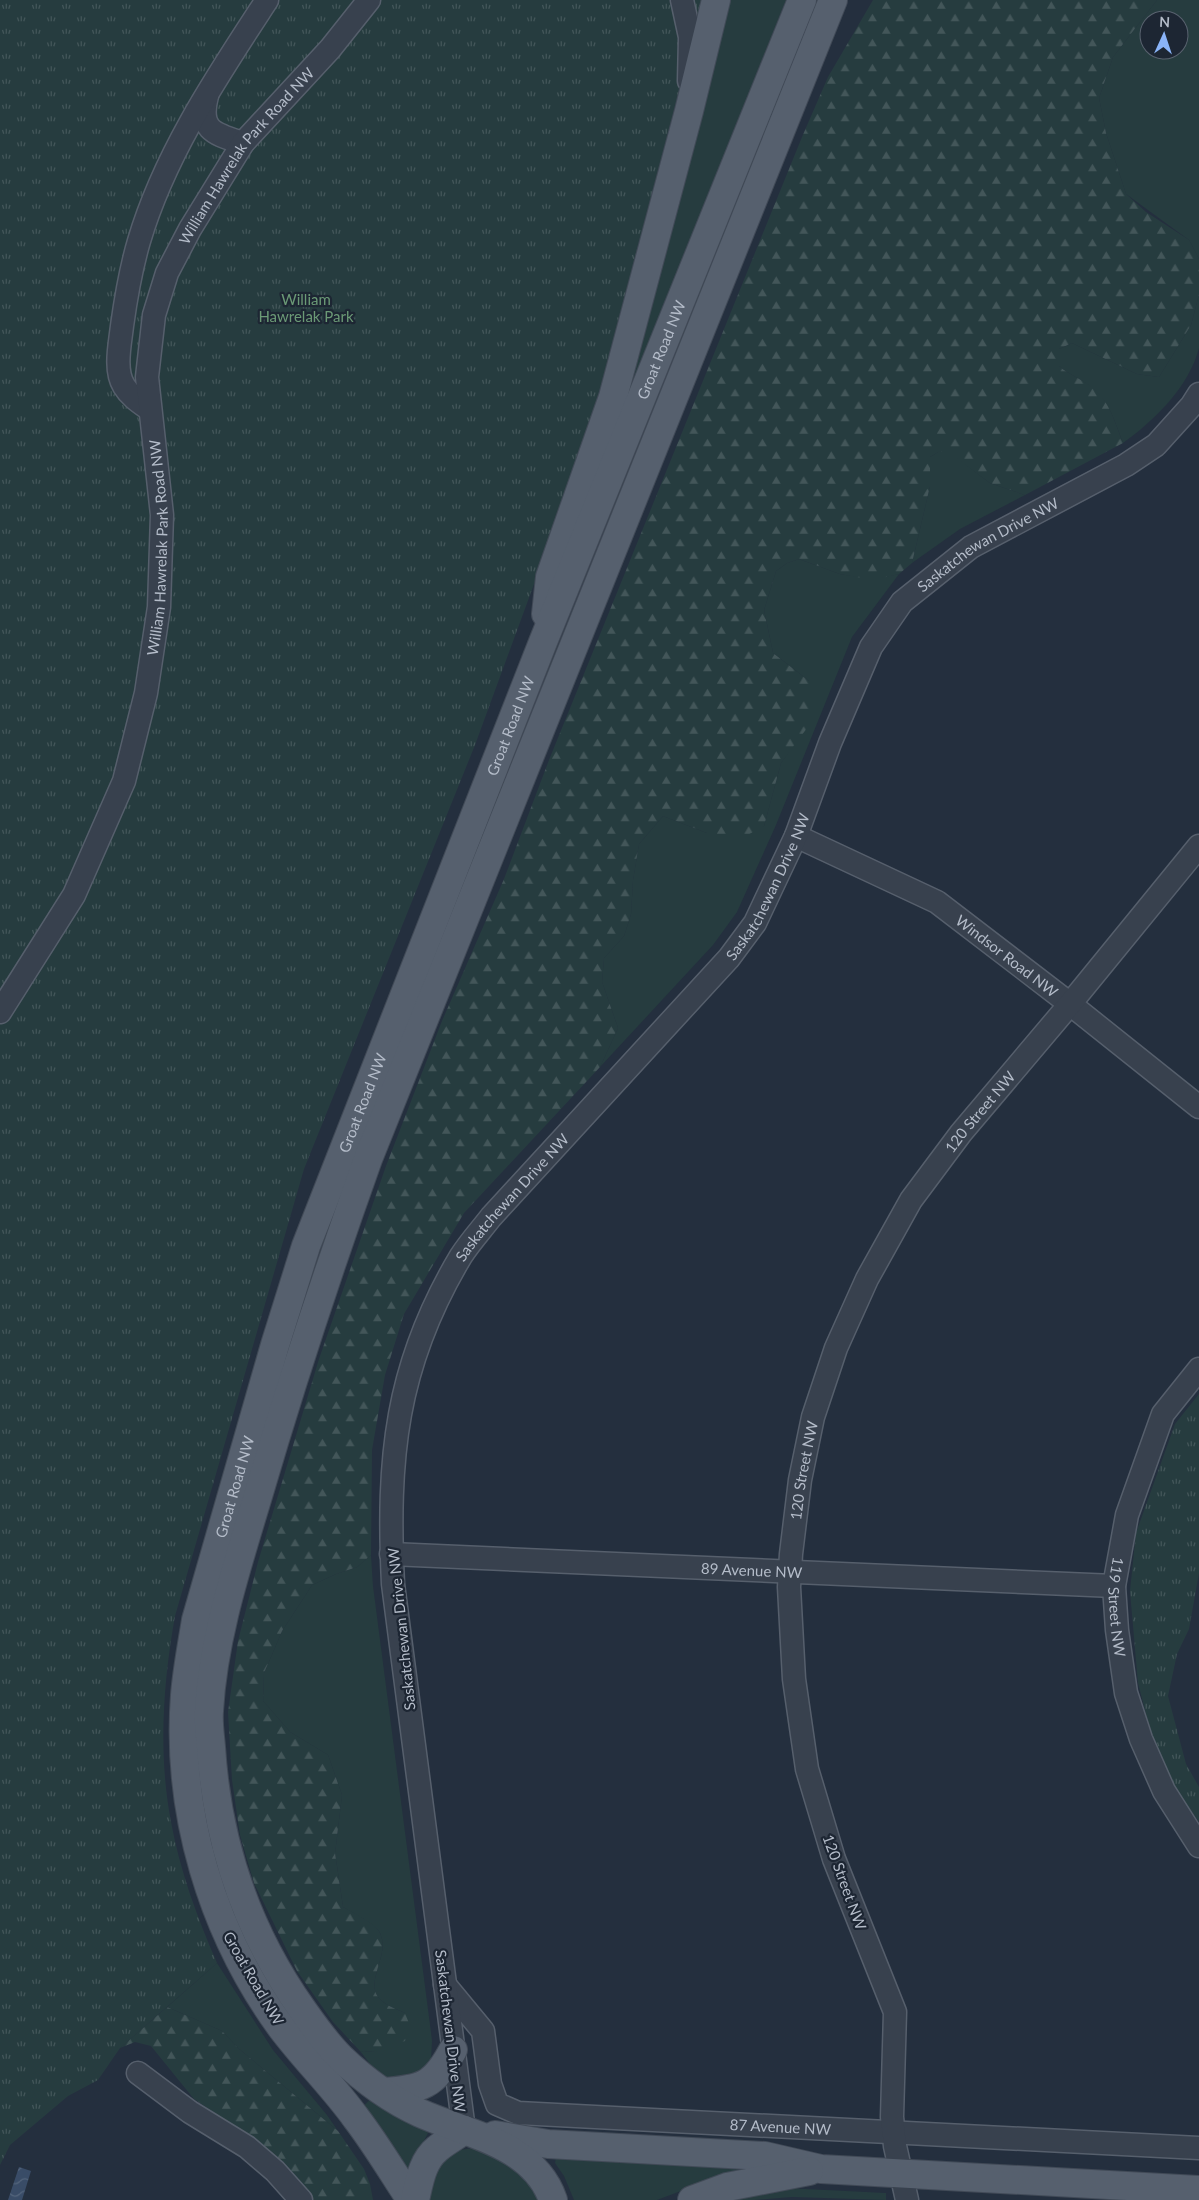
<svg xmlns="http://www.w3.org/2000/svg" width="1199" height="2200" font-family="Lato,sans-serif">
	<style>
		.grass { fill: #263c3f; fill-rule: evenodd }
		.forest { fill: url(#forest-firs) }
		.park { fill: url(#park-tufts) }
		.water { fill: url(#water-waves) }
		.lines { fill: none; stroke-linecap: round; stroke-linejoin: round }
		.minor-casing { stroke: #565f6c; stroke-width: 25 }
		.major-casing { stroke: #414a57; stroke-width: 30 }
		.minor { stroke: #38414e; stroke-width: 22 }
		.major { stroke: #56606e; stroke-width: 28 }
		.labels { text-anchor: middle; dominant-baseline: central; stroke-width: 4.5; stroke-linejoin: round; paint-order: stroke }
		.street-label { font-size: 15px; fill: #b4bcc9; stroke: #1d2633 }
		.park-label { font-size: 15px; fill: #6b9a76; stroke: #1d2633 }
	</style>
	<defs>
		<pattern id="forest-firs" width="22" height="20" patternUnits="userSpaceOnUse" patternTransform="scale(1.25)"><rect width="22" height="20" fill="#263c3f"/><path d="M5 1l3.5 6h-7zM16 11l3.5 6h-7z" fill="#435659"/></pattern>
		<pattern id="park-tufts" width="24" height="20" patternUnits="userSpaceOnUse" patternTransform="scale(1.25)"><rect width="24" height="20" fill="#263c3f"/><path d="M3 7l-1-3M5 7V3M7 7l1-3M15 17l-1-3M17 17v-4M19 17l1-3" fill="none" stroke="#435659"/></pattern>
		<pattern id="water-waves" width="16" height="10" patternUnits="userSpaceOnUse" patternTransform="scale(1.25)"><rect width="16" height="10" fill="#394c67"/><path d="M0 5q4-4 8 0t8 0" fill="none" stroke="#53647b"/></pattern>
	</defs>
	<rect width="100%" height="100%" fill="#242f3e"/>
	<!-- grass -->
	<g class="grass">
		<polygon points="724,0 786,0 630,392 622,391"/>
		<path d="M1157,0H1199V259L1189,240L1126,194L1106,133L1099,98L1113,57ZM1149,20H1179V50H1149Z"/>
		<path d="M1199,294C1199,311 1199,332 1199,348C1189,387 1154,421 1123,443C1115,423 1110,402 1092,388C1082,379 1069,375 1059,366V349L1072,343L1137,374L1159,377L1191,325Z"/>
		<polygon points="947,450 990,483 1025,495 960,529 912,563 930,486 930,457 938,452"/>
		<polygon points="799,559 840,574 873,579 899,574 852,637 776,825 737,912 713,945 600,1067 618,1028 602,982 604,958 624,936 631,914 633,880 639,844 663,816 707,833 764,826 781,763 792,747 809,681 773,653 764,610 776,571 787,563"/>
		<path d="M371,1555L373,1586L432,2040L431,2063C420,2075 397,2088 381,2076C373,2070 367,2059 360,2051L376,2052L405,2013C396,2009 384,2005 378,1997C365,1979 393,1951 378,1930C373,1923 351,1912 343,1907L335,1853L342,1795L328,1755L290,1732L263,1701L264,1673L282,1631L312,1585L336,1574L357,1567Z"/>
		<polygon points="217,1963 273,2050 327,2115 338,2131 239,2049 222,2031 167,2007"/>
		<polygon points="372,2098 427,2129 428,2133 410,2168 407,2169 362,2107"/>
		<path d="M472,2148C501,2155 525,2174 539,2200H428L430,2174L455,2151Z"/>
		<polygon points="556,2156 739,2166 739,2169 657,2200 574,2200 564,2176 555,2163"/>
		<polygon points="786,2188 886,2193 886,2200 792,2197 755,2200 720,2200"/>
	</g>
	<!-- forest -->
	<g class="forest">
		<path d="M873,0H1157L1113,57L1099,98L1106,133L1126,194L1146,212L1189,240L1199,259V294L1191,325L1159,377L1137,374L1072,343L1059,349V366C1069,375 1082,379 1093,388C1110,402 1115,423 1123,443L1025,495L990,483L947,451L938,452L930,457V486L912,563L899,574L873,580L840,574L799,559L787,563L776,571L764,610L773,653L809,681L813,720L781,763L764,826L742,838L707,833L663,816L639,844L633,880L631,914L624,936L604,958L602,982L618,1028L600,1067L464,1213L404,1314L385,1375L372,1450L371,1555L357,1567L336,1574L312,1585L282,1631L264,1673L263,1701L290,1732L328,1755L342,1795L335,1853L343,1907C351,1912 373,1922 378,1930C393,1951 365,1979 378,1997C384,2005 396,2009 405,2013L410,2026L405,2041L376,2052L360,2051L333,2022L297,1971L254,1883L240,1835L232,1780L228,1712L238,1641L258,1562L319,1359L386,1166L442,1021L504,879L549,760L802,137L828,77Z"/>
		<polygon points="167,2007 222,2031 239,2049 338,2131 364,2169 370,2184 373,2200 313,2200 285,2167 242,2131 194,2099 151,2046 135,2042 120,2048"/>
	</g>
	<!-- park -->
	<g class="park">
		<path d="M0,0H703L588,437L475,745L304,1169L175,1616C163,1683 158,1754 171,1822C180,1871 197,1917 217,1963L120,2048L98,2080L68,2096L10,2145L0,2165Z"/>
		<polygon points="1199,1394 1199,1573 1189,1629 1177,1654 1168,1696 1186,1764 1199,1787 1199,1822 1173,1785 1151,1733 1138,1683 1130,1591 1136,1533 1175,1424"/>
	</g>
	<!-- water -->
	<polygon class="water" points="19,2167 31,2171 22,2200 8,2200"/>
	<g class="lines">
		<!-- minor casing -->
		<g class="minor-casing">
			<g id="minor">
				<polyline points="682,0 690,37 689,81"/>
				<path d="M207,96C198,131 215,134 243,143"/>
				<path d="M149,409C139,402 130,396 124,386C114,370 120,344 122,326C126,297 131,268 139,241C165,153 218,75 267,0"/>
				<path id="s1" d="M796,836L937,902L1070,1004L1199,1107"/>
				<path id="s2" d="M0,1012L74,895L124,781L146,693L159,607L162,515L147,377L154,315L167,273L190,229L243,143L330,49L369,0"/>
				<path id="s3" d="M1199,1369L1163,1414L1127,1515L1114,1586L1117,1630L1126,1693L1141,1739L1164,1791L1199,1846"/>
				<path id="s4" d="M391,1554L1114,1586"/>
				<path id="s5" d="M445,1985L483,2031L490,2084L497,2104L518,2113L1199,2148"/>
				<polyline points="138,2073 190,2112 247,2147 275,2171 301,2200"/>
				<path id="s6" d="M464,2130L393,1584C387,1459 395,1366 461,1256C470,1242 481,1230 491,1217L729,958L755,923L796,836L830,743L871,647L902,602L971,547L1126,465L1156,445L1192,405L1199,394"/>
				<path id="s7" d="M907,2200L895,2146L892,2117L895,2012L834,1859L807,1769L794,1679L789,1587L791,1554L800,1480L813,1417L836,1348L867,1279L911,1200L961,1133L1070,1004L1199,846"/>
			</g>
		</g>
		<!-- major casing -->
		<g class="major-casing">
			<g id="major">
				<polyline points="546,614 550,577 613,397 689,111 716,0"/>
				<path d="M384,2092C422,2089 434,2086 453,2050"/>
				<polyline points="495,2135 548,2144 765,2156 821,2169 1199,2190"/>
				<path id="s8" d="M411,2200C393,2173 376,2144 356,2118C333,2086 305,2059 281,2027C212,1932 176,1812 185,1695C187,1670 192,1645 196,1620L275,1345L306,1246L543,642L802,0"/>
				<path d="M415,2200C419,2183 422,2161 437,2149C445,2142 455,2137 464,2130"/>
				<path d="M553,2200C534,2144 467,2134 420,2113C391,2100 363,2079 340,2057C325,2042 314,2026 302,2009C247,1931 217,1842 211,1747C210,1735 208,1723 209,1711C213,1638 237,1566 258,1496C291,1383 328,1271 368,1159L833,0"/>
				<polyline points="692,2200 727,2187 809,2171"/>
			</g>
		</g>
		<!-- minor -->
		<use href="#minor" class="minor"/>
		<!-- major -->
		<use href="#major" class="major"/>
	</g>
	<g class="labels">
		<!-- street labels -->
		<g class="street-label">
			<text stroke="none"><textPath href="#s2" startOffset="920">William Hawrelak Park Road NW</textPath></text>
			<text stroke="none"><textPath href="#s8" startOffset="1999">Groat Road NW</textPath></text>
			<text stroke="none"><textPath href="#s6" startOffset="1794">Saskatchewan Drive NW</textPath></text>
			<text stroke="none"><textPath href="#s2" startOffset="500">William Hawrelak Park Road NW</textPath></text>
			<text stroke="none"><textPath href="#s8" startOffset="1594">Groat Road NW</textPath></text>
			<text stroke="none"><textPath href="#s6" startOffset="1374">Saskatchewan Drive NW</textPath></text>
			<text stroke="none"><textPath href="#s1" startOffset="244">Windsor Road NW</textPath></text>
			<text stroke="none"><textPath href="#s8" startOffset="1189">Groat Road NW</textPath></text>
			<text stroke="none"><textPath href="#s7" startOffset="1154">120 Street NW</textPath></text>
			<text stroke="none"><textPath href="#s6" startOffset="969">Saskatchewan Drive NW</textPath></text>
			<text stroke="none"><textPath href="#s7" startOffset="749">120 Street NW</textPath></text>
			<text stroke="none"><textPath href="#s8" startOffset="784">Groat Road NW</textPath></text>
			<text stroke="none"><textPath href="#s4" startOffset="361">89 Avenue NW</textPath></text>
			<text stroke="none"><textPath href="#s3" startOffset="258">119 Street NW</textPath></text>
			<text transform="translate(401 1629) rotate(-96)">Saskatchewan Drive NW</text>
			<text transform="translate(845 1882) rotate(70)">120 Street NW</text>
			<text transform="translate(254 1978) rotate(60)">Groat Road NW</text>
			<text transform="translate(451 2031) rotate(83)">Saskatchewan Drive NW</text>
			<text stroke="none"><textPath href="#s5" startOffset="420">87 Avenue NW</textPath></text>
		</g>
		<!-- park labels -->
		<g class="park-label">
			<text x="306" y="299">William<tspan x="306" dy="17">Hawrelak Park</tspan></text>
		</g>
	</g>
	<!-- north arrow -->
	<g transform="translate(1164 35) rotate(3)"><circle r="24" fill="#1d2633" stroke="#59626f"/>
	<path d="M0-4L9 19L0 12L-9 19Z" fill="#8ab4f8"/>
	<text y="-8" font-size="14" font-weight="bold" text-anchor="middle" fill="#b4bcc9">N</text>
	</g>
</svg>
